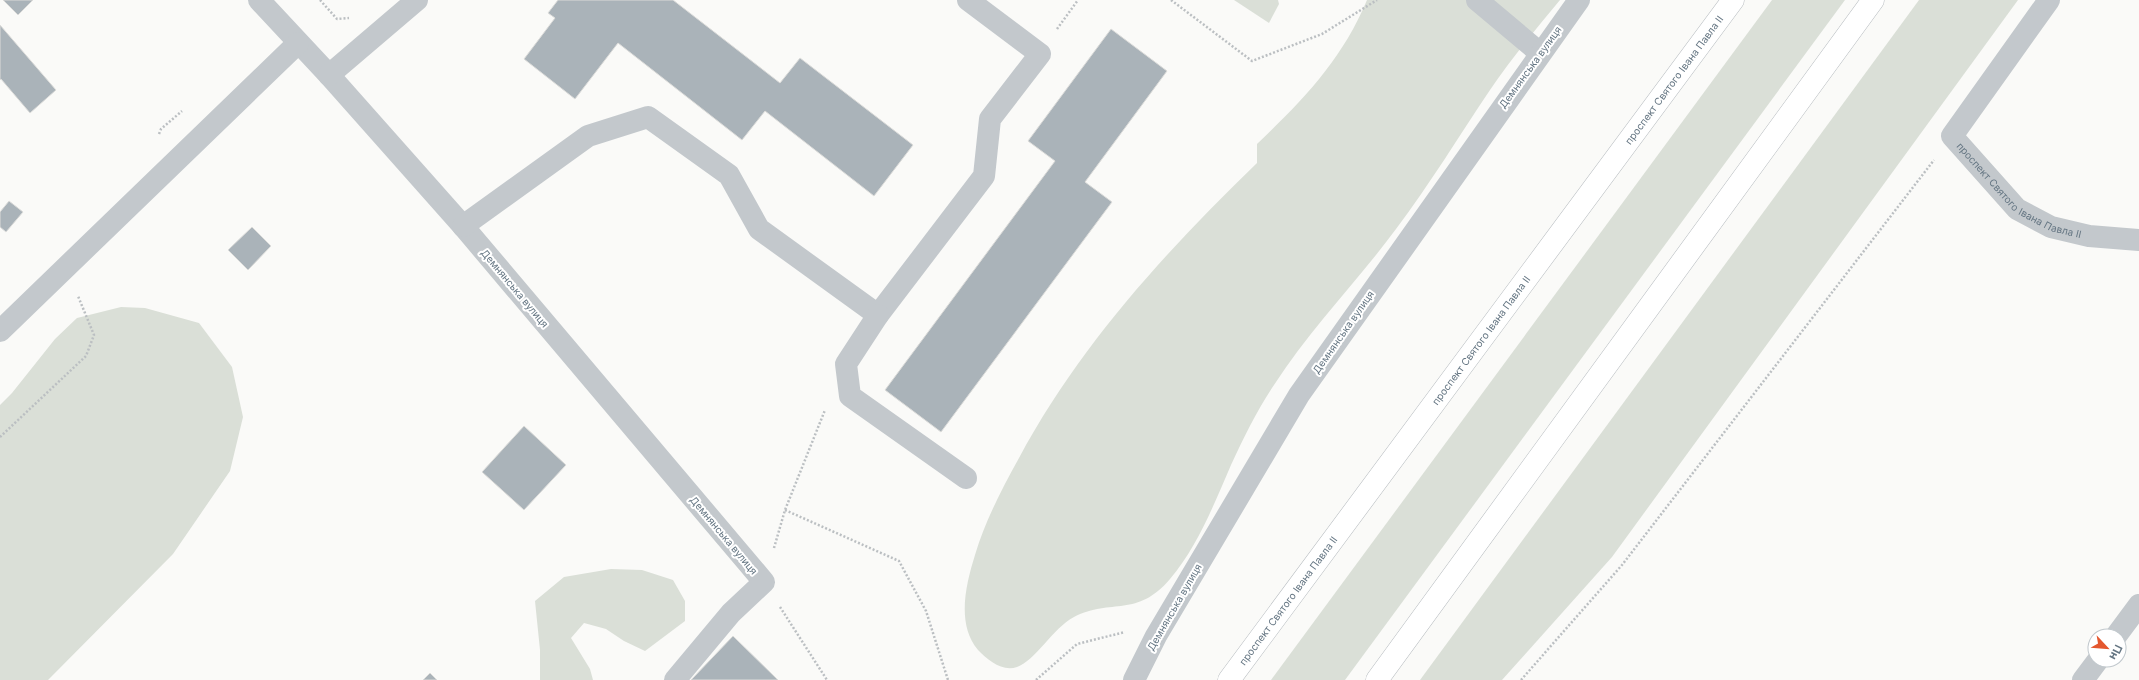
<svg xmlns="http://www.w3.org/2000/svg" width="2139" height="680" font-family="Inter,sans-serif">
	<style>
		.green { fill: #dadfd7 }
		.building { fill: #aab3b9; stroke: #dcdcda }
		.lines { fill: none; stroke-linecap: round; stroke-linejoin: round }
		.major-casing { stroke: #b5babe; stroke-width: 23 }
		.path { stroke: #bbbfc2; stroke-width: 2.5; stroke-dasharray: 2 2; stroke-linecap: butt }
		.minor { stroke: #c3c8cc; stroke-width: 22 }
		.major { stroke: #fff; stroke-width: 22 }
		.labels { text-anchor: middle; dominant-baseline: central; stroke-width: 4; stroke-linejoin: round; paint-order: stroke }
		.street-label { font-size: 10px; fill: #657683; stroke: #fff }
	</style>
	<rect width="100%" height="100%" fill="#fafaf8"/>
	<!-- green -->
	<g class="green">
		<polygon points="1234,0 1278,0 1279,4 1269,23"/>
		<path d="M1367,0H1560C1536,29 1511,59 1490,90C1459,136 1430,184 1396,229C1357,282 1310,329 1274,385C1257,410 1244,437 1231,465C1214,504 1198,546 1170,579C1137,618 1112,598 1074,617C1053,628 1035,661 1017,667C1002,672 988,660 978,650C956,624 966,584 975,555C985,521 1002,489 1019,458C1079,346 1166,251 1257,163V144C1303,100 1342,60 1367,0Z"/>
		<polygon points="1772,0 1845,0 1345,680 1271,680"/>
		<polygon points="1919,0 2018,0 1612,557 1502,680 1420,680"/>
		<polygon points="121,307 145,308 199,323 232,367 243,417 230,471 173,554 48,680 0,680 0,405 12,393 55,339 77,318"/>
		<polygon points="611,569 642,570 673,580 685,601 685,621 645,651 624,641 606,629 584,623 571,638 590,669 593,680 540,680 540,650 535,601 564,577"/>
	</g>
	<!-- building -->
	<g class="building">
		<polygon points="3,0 33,0 18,15"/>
		<polygon points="558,0 673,0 780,83 800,58 913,145 874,196 765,111 742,140 618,43 575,99 524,59 555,18 548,13"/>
		<polygon points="0,25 56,90 30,113 1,79 0,80"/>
		<polygon points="1111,29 1167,71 1085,182 1112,202 941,432 885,390 1055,161 1028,141"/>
		<polygon points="9,201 23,212 6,232 0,227 0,212"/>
		<polygon points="252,227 271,246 248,270 228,250"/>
		<polygon points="524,426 566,465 524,510 482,472"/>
		<polygon points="733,636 778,680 691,680"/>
		<polygon points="430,673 437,680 423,680"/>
	</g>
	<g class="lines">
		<!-- major casing -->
		<g class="major-casing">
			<g id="major">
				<path id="s2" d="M1229,680L1733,0"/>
				<polyline points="1377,680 1873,0"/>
			</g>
		</g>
		<!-- path -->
		<g class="path">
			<polyline points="320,0 337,19 349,18"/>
			<polyline points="1171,0 1252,61 1322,34 1377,0"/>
			<polyline points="1057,29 1078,0"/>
			<polyline points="159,134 161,129 182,111"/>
			<polyline points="0,437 86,356 94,335 78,296"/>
			<polyline points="785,510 899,561 926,611 948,680"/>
			<polyline points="774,548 785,510 825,410"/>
			<polyline points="780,607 827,680"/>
			<polyline points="1036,680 1077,644 1125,632"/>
			<polyline points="1521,680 1622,565 1934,160"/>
		</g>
		<!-- minor -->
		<g class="minor">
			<polyline points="259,0 329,75 463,226 764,582 731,613 675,680"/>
			<polyline points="1477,0 1540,53"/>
			<path id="s1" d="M2049,0L1952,136L2017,209L2051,227L2089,236L2139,240"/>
			<polyline points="329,75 417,0"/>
			<polyline points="463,226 588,136 648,117 729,175 759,229 878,315 984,176 990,119 1040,54 968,0"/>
			<polyline points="878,315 846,364 850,396 966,478"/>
			<polyline points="0,331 298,43"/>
			<polyline points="2116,636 2139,605"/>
			<polyline points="1134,680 1156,636 1299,395 1579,0"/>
			<polyline points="2083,680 2098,660"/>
		</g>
		<!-- major -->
		<use href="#major" class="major"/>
	</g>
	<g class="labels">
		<!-- street labels -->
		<g class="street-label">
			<text transform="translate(1530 67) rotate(-54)">Демнянська вулиця</text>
			<text stroke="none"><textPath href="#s2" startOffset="747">проспект Святого Івана Павла II</textPath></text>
			<text stroke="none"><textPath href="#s1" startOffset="256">проспект Святого Івана Павла II</textPath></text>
			<text transform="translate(515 288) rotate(50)">Демнянська вулиця</text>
			<text transform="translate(1343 332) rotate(-55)">Демнянська вулиця</text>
			<text stroke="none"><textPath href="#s2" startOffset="423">проспект Святого Івана Павла II</textPath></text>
			<text transform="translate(724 535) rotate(50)">Демнянська вулиця</text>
			<text stroke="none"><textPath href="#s2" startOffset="99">проспект Святого Івана Павла II</textPath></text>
			<text transform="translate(1174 607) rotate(-60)">Демнянська вулиця</text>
		</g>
	</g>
	<!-- north arrow -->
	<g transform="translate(2107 648) rotate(116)"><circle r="19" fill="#ffffff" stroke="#c1c8cd"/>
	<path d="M0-3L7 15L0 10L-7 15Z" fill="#e4572e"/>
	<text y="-6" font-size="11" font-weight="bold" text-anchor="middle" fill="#657683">Пн</text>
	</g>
</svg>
